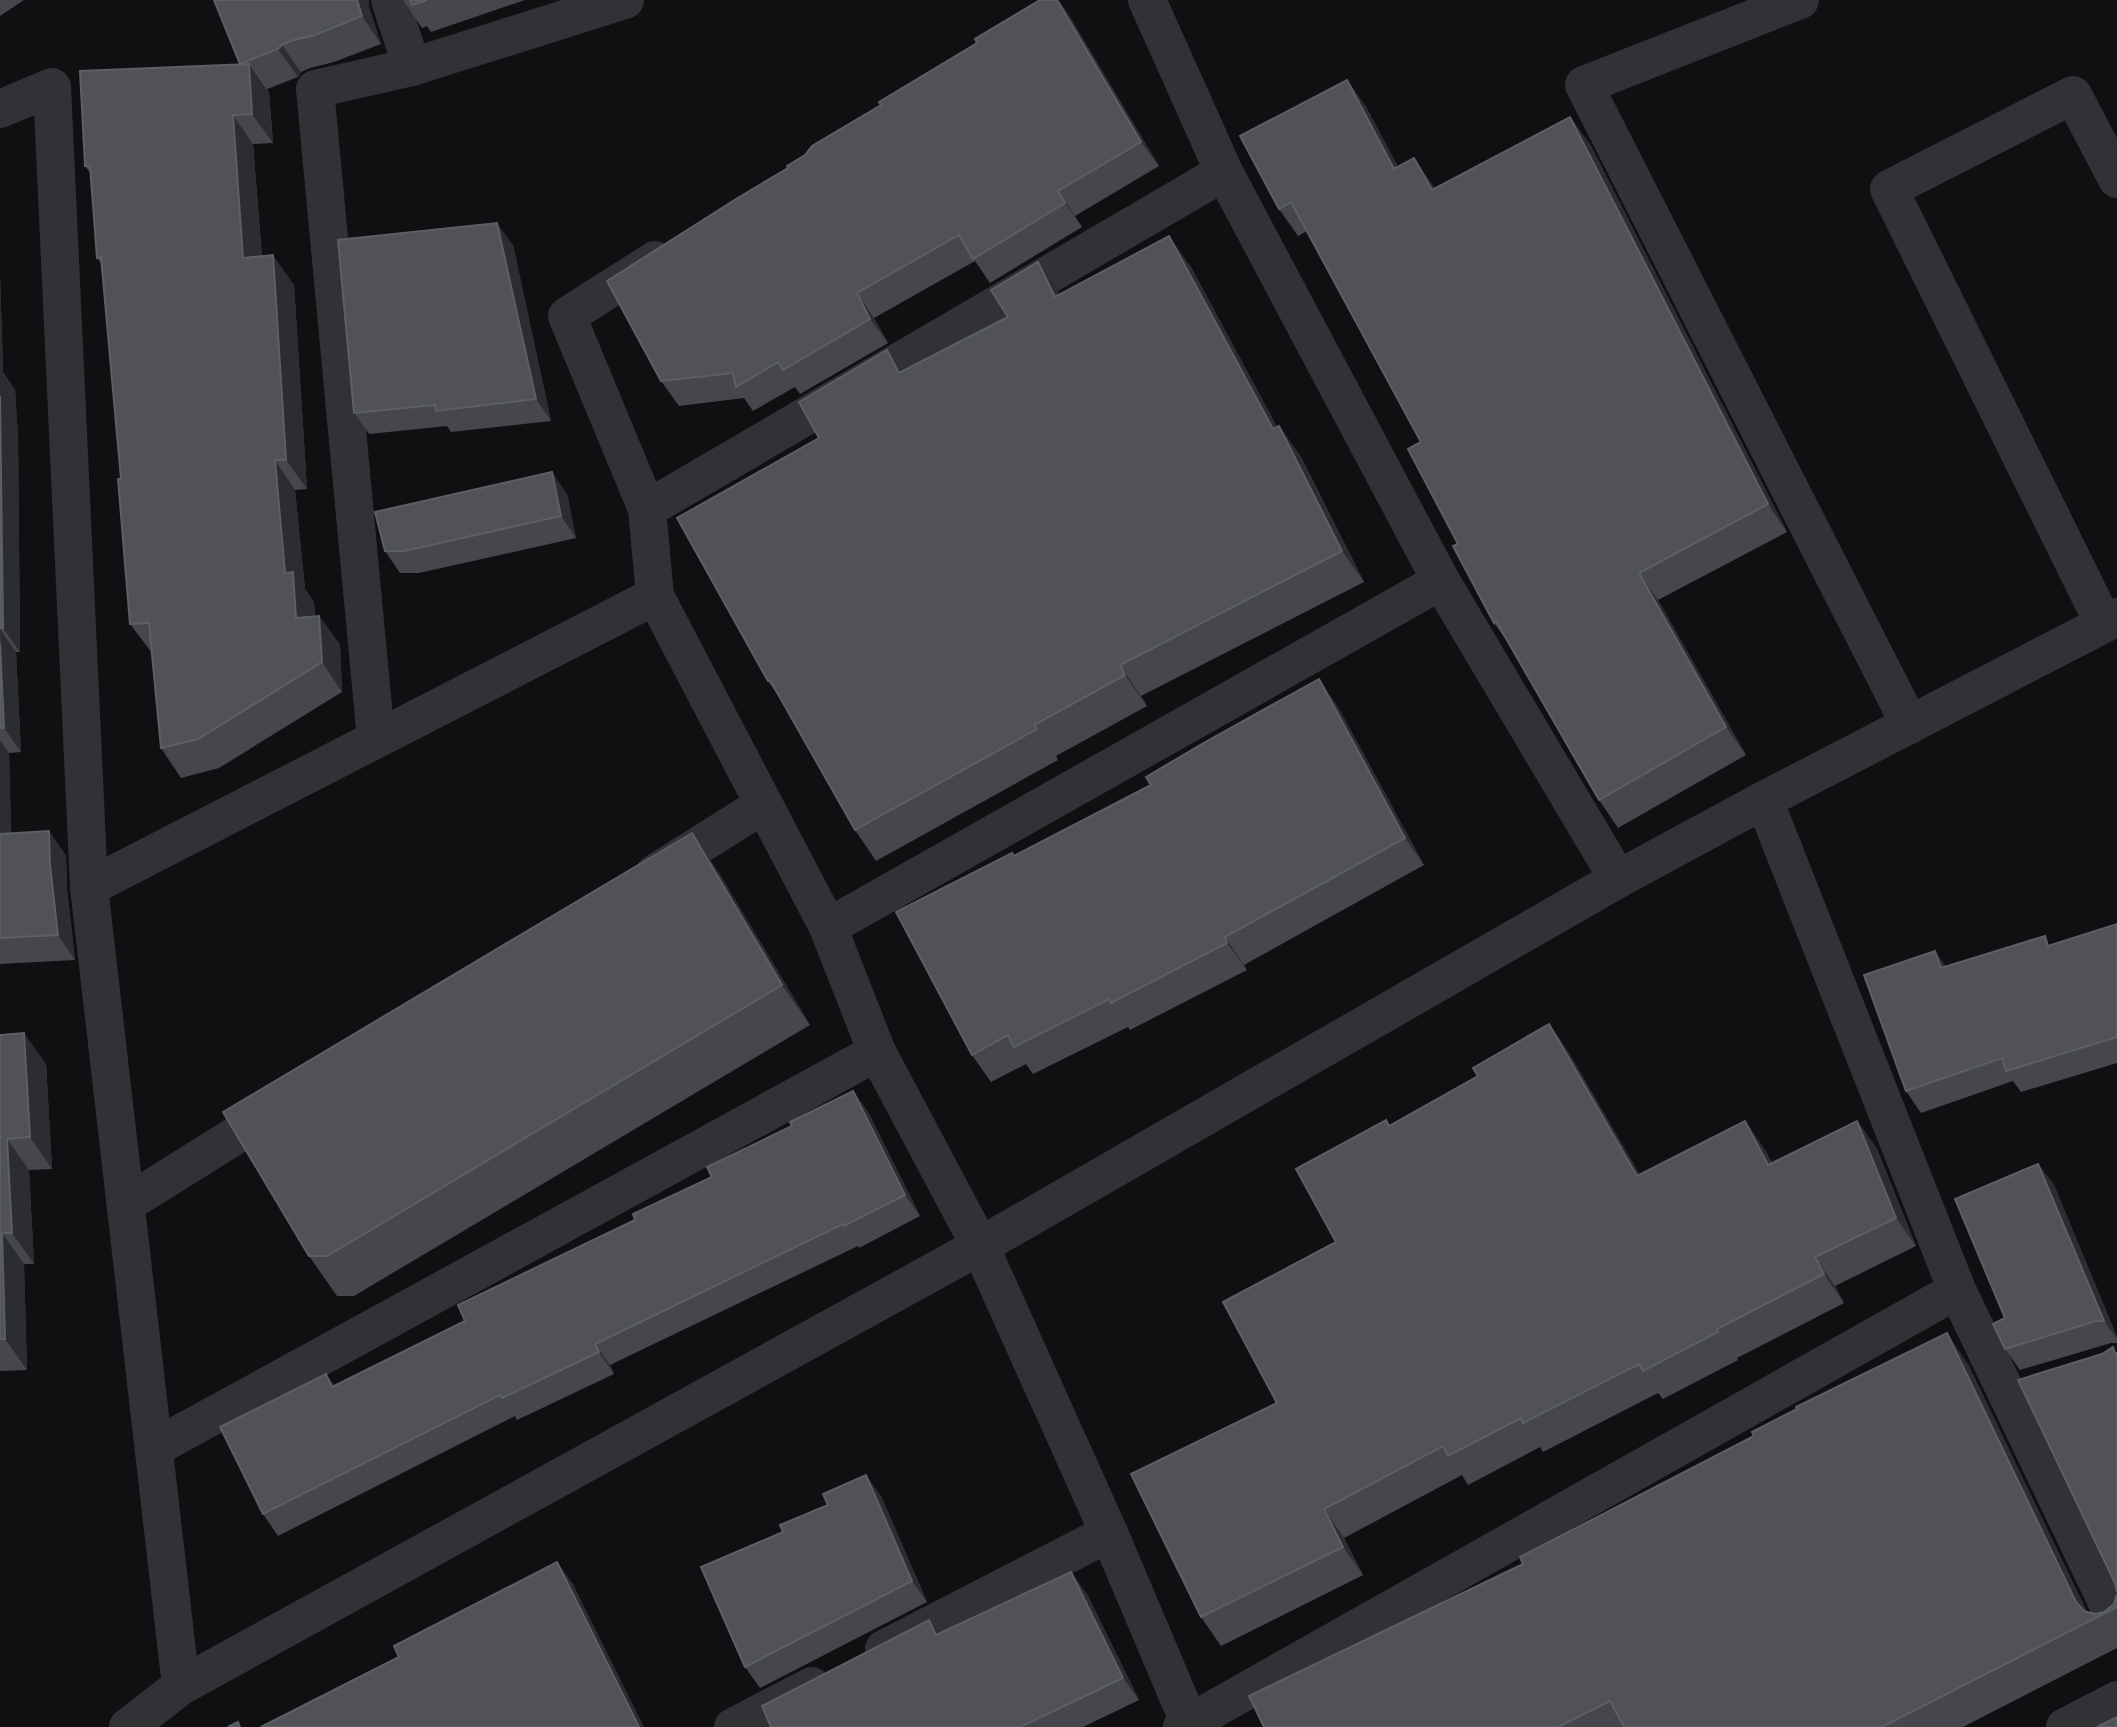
<svg xmlns="http://www.w3.org/2000/svg" width="2117" height="1727" font-family="Barlow,sans-serif">
	<style>
		.lines { fill: none; stroke-linecap: round; stroke-linejoin: round }
		.minor { stroke: #313236; stroke-width: 38 }
		.wall { fill: #46474d }
		.shaded-wall { fill: #2c2d31 }
		.building { fill: #505258; stroke: #5d5f66; stroke-width: 2 }
	</style>
	<rect width="100%" height="100%" fill="#101012"/>
	<g class="lines">
		<!-- minor -->
		<g class="minor">
			<polyline points="390,0 412,67"/>
			<polyline points="1147,0 1224,172 1441,581 1618,879"/>
			<polyline points="1800,0 1584,85 1910,725"/>
			<polyline points="0,109 52,87 89,887 181,1686"/>
			<polyline points="655,260 567,316 647,509 655,596 828,927 877,1052 980,1246 1109,1533 1191,1727"/>
			<polyline points="647,509 1224,172"/>
			<polyline points="2104,624 1889,189 2073,95 2117,179"/>
			<polyline points="376,739 315,89 412,67 625,0"/>
			<polyline points="1764,800 1957,1290 2117,1623"/>
			<polyline points="655,873 763,805"/>
			<polyline points="89,887 655,596"/>
			<polyline points="828,927 1441,581"/>
			<polyline points="126,1204 281,1107"/>
			<polyline points="154,1448 877,1052"/>
			<polyline points="884,1649 1109,1533"/>
			<polyline points="128,1727 181,1686 980,1246 1618,879 1764,800 2117,617"/>
			<polyline points="733,1727 812,1686"/>
			<polyline points="1182,1727 1957,1290"/>
			<polyline points="2065,1727 2117,1700"/>
		</g>
	</g>
	<!-- wall -->
	<g class="wall">
		<polygon points="0,0 24,0 0,16"/>
		<polygon points="214,0 369,0 369,7 381,44 334,62 310,68 301,72 298,77 267,89 269,93 273,143 253,144 262,256 294,285 307,489 295,490 305,589 314,602 315,616 319,616 340,645 342,692 219,768 181,778 161,748 152,653 130,624 121,479 102,265 97,258 91,174 85,166 240,64"/>
		<polygon points="403,0 525,0 431,32 427,26 422,28"/>
		<polygon points="1040,0 1058,0 1070,17 1159,166 1075,216 1082,227 990,283 975,261 874,318 888,343 800,394 795,387 753,411 744,398 679,406 661,381 788,168 881,105 977,43"/>
		<polygon points="1347,80 1366,107 1398,167 1414,158 1435,189 1590,144 1787,532 1658,600 1746,755 1618,828 1599,800 1510,645 1494,623 1458,544 1421,442 1307,231 1298,236 1279,209"/>
		<polygon points="513,245 551,421 451,432 447,426 369,434 354,413"/>
		<polygon points="1191,267 1277,427 1279,426 1301,457 1364,582 1141,696 1147,706 1056,756 1058,760 876,861 855,830 784,704 768,681 819,438 1060,294"/>
		<polygon points="0,275 3,372 15,390 18,437 20,652 16,652 21,752 9,753 11,833 49,831 66,856 67,889 75,960 0,964"/>
		<polygon points="567,494 576,538 419,573 400,573 385,551"/>
		<polygon points="1338,707 1424,865 1244,965 1247,970 1130,1030 1128,1027 1033,1074 1026,1064 991,1082 972,1055 1015,856"/>
		<polygon points="719,873 810,1025 354,1296 337,1296 309,1256"/>
		<polygon points="2117,924 2117,1063 2021,1092 2013,1081 1921,1113 1906,1091 1946,967 2052,945"/>
		<polygon points="1549,1024 1569,1053 1640,1175 1745,1121 1765,1150 1772,1163 1857,1121 1877,1149 1916,1246 1835,1286 1844,1303 1737,1358 1738,1360 1663,1399 1658,1393 1543,1452 1540,1447 1468,1485 1462,1475 1344,1538 1363,1575 1221,1646 1201,1617 1277,1403 1336,1242 1390,1126 1478,1076"/>
		<polygon points="0,1035 46,1064 52,1169 29,1170 34,1264 24,1264 27,1370 0,1371"/>
		<polygon points="853,1091 868,1112 920,1216 859,1248 858,1246 610,1365 614,1374 517,1420 515,1416 278,1536 263,1514 326,1374 334,1386 465,1321 635,1220 712,1177 792,1126"/>
		<polygon points="2038,1164 2054,1185 2117,1337 2117,1343 2111,1343 2020,1370 2005,1349 2005,1318"/>
		<polygon points="1968,1364 2087,1612 2095,1614 2104,1612 2114,1604 2117,1594 2117,1648 1963,1727 1264,1727"/>
		<polygon points="881,1496 927,1602 760,1688 745,1667"/>
		<polygon points="1087,1594 1139,1700 1083,1727 771,1727 939,1633"/>
	</g>
	<!-- shaded-wall -->
	<g class="shaded-wall">
		<polygon points="357,0 369,0 369,7 381,44 362,16"/>
		<polygon points="1057,0 1070,17 1159,166 1141,142"/>
		<polygon points="282,45 301,72 298,77 278,49"/>
		<polygon points="249,64 269,93 273,143 252,114"/>
		<polygon points="1347,80 1366,107 1414,196 1394,169"/>
		<polygon points="233,115 253,144 264,287 243,258"/>
		<polygon points="1570,117 1590,144 1787,532 1768,504"/>
		<polygon points="1414,158 1433,186 1451,218 1432,190"/>
		<polygon points="1058,191 1075,216 1082,227 1065,203"/>
		<polygon points="497,223 513,245 551,421 536,399"/>
		<polygon points="1169,236 1191,267 1295,460 1273,429"/>
		<polygon points="273,255 294,285 307,489 286,460"/>
		<polygon points="1038,262 1059,293 1077,328 1055,297"/>
		<polygon points="0,275 3,372 15,390 18,437 20,652 3,628 0,397"/>
		<polygon points="857,293 874,318 888,343 870,319"/>
		<polygon points="887,350 908,382 899,373"/>
		<polygon points="1279,426 1301,457 1364,582 1342,551"/>
		<polygon points="275,460 295,490 305,589 314,602 317,647 296,618 285,573"/>
		<polygon points="552,472 567,494 576,538 561,516"/>
		<polygon points="1639,573 1658,600 1746,755 1726,727"/>
		<polygon points="319,616 340,645 342,692 322,662"/>
		<polygon points="0,629 16,652 21,752 4,728"/>
		<polygon points="1120,665 1141,696 1147,706 1125,675"/>
		<polygon points="1319,679 1338,707 1424,865 1405,838"/>
		<polygon points="0,740 9,753 12,858 0,841"/>
		<polygon points="49,831 66,856 67,889 75,960 58,935 50,865"/>
		<polygon points="692,833 719,873 810,1025 782,985"/>
		<polygon points="1225,937 1244,965 1247,970 1227,943"/>
		<polygon points="1935,951 1950,972 1941,968"/>
		<polygon points="1549,1024 1569,1053 1657,1205 1637,1176"/>
		<polygon points="24,1033 46,1064 52,1169 30,1137"/>
		<polygon points="853,1091 868,1112 920,1216 905,1195"/>
		<polygon points="1745,1121 1765,1150 1787,1194 1768,1165"/>
		<polygon points="1857,1121 1877,1149 1916,1246 1896,1218"/>
		<polygon points="7,1139 29,1170 34,1264 12,1233"/>
		<polygon points="2038,1164 2054,1185 2117,1337 2117,1339 2104,1321"/>
		<polygon points="2,1233 24,1264 27,1370 5,1339"/>
		<polygon points="1815,1257 1835,1286 1844,1303 1824,1274"/>
		<polygon points="1947,1333 1968,1364 2091,1620 2076,1602"/>
		<polygon points="595,1344 610,1365 614,1374 599,1352"/>
		<polygon points="866,1475 881,1496 927,1602 912,1581"/>
		<polygon points="1324,1509 1344,1538 1363,1575 1343,1547"/>
		<polygon points="557,1562 573,1584 644,1727 639,1727"/>
		<polygon points="1071,1572 1087,1594 1139,1700 1123,1678"/>
		<polygon points="929,1620 945,1642 936,1635"/>
	</g>
	<!-- building -->
	<g class="building">
		<polygon points="214,0 357,0 362,16 315,35 290,41 282,45 278,49 240,64"/>
		<polygon points="410,0 427,0 412,5"/>
		<polygon points="1040,0 1057,0 1141,142 1058,191 1065,203 973,259 959,235 857,293 870,319 783,370 778,362 736,387 733,373 661,381 607,281 736,199 788,168 787,166 805,155 812,146 881,105 879,102 977,43 975,39"/>
		<polygon points="249,64 252,114 233,115 243,258 273,255 286,460 275,460 285,573 293,572 296,618 319,616 322,662 198,739 161,748 149,623 130,624 118,479 121,479 101,257 97,258 90,166 85,166 80,71"/>
		<polygon points="1347,80 1394,169 1414,158 1432,190 1570,117 1768,504 1639,573 1726,727 1599,800 1496,621 1494,623 1453,546 1458,544 1408,449 1421,442 1291,202 1279,209 1240,136"/>
		<polygon points="497,223 536,399 436,411 435,405 354,413 338,240"/>
		<polygon points="1169,236 1273,429 1279,426 1342,551 1120,665 1125,675 1034,725 1037,729 855,830 770,680 768,681 677,518 819,438 799,402 887,350 899,373 1008,317 991,290 1038,262 1055,297"/>
		<polygon points="0,396 3,628 0,628"/>
		<polygon points="552,472 561,516 404,551 385,551 375,512"/>
		<polygon points="0,644 4,728 0,728"/>
		<polygon points="1319,679 1405,838 1225,937 1227,943 1111,1003 1109,999 1014,1047 1008,1035 972,1055 896,912 1012,853 1014,856 1151,785 1146,777 1207,741"/>
		<polygon points="49,831 50,865 58,935 0,938 0,834"/>
		<polygon points="692,833 782,985 327,1256 309,1256 223,1112"/>
		<polygon points="2117,924 2117,1037 2006,1071 2002,1058 1906,1091 1864,975 1935,951 1941,968 2045,936 2048,946"/>
		<polygon points="1549,1024 1637,1176 1745,1121 1768,1165 1857,1121 1896,1218 1815,1257 1824,1274 1717,1329 1718,1332 1643,1371 1639,1364 1523,1423 1521,1418 1448,1456 1443,1446 1324,1509 1343,1547 1201,1617 1131,1474 1277,1403 1223,1302 1336,1242 1296,1169 1386,1120 1389,1126 1478,1076 1473,1068"/>
		<polygon points="24,1033 30,1137 7,1139 12,1233 2,1233 5,1339 0,1339 0,1035"/>
		<polygon points="853,1091 905,1195 844,1226 843,1224 595,1344 599,1352 502,1398 500,1395 263,1514 220,1427 326,1374 332,1387 465,1321 458,1305 635,1220 633,1214 712,1177 707,1167 792,1126 790,1122"/>
		<polygon points="2038,1164 2104,1321 2096,1321 2005,1349 1993,1324 2005,1318 1955,1199"/>
		<polygon points="1947,1333 2076,1602 2084,1611 2095,1614 2104,1612 2114,1604 2117,1594 2117,1607 1882,1727 1624,1727 1610,1701 1558,1727 1264,1727 1249,1696 1523,1564 1520,1557 1754,1436 1752,1432 1797,1409 1796,1407"/>
		<polygon points="2113,1347 2115,1353 2117,1353 2117,1592 2115,1583 2018,1380 2102,1354"/>
		<polygon points="866,1475 912,1581 745,1667 701,1567 783,1532 780,1525 828,1505 823,1494"/>
		<polygon points="557,1562 639,1727 261,1727 399,1657 394,1646"/>
		<polygon points="1071,1572 1123,1678 1020,1727 771,1727 762,1706 929,1620 936,1635"/>
		<polygon points="2117,1717 2117,1727 2097,1727"/>
		<polygon points="238,1722 240,1727 228,1727"/>
	</g>
</svg>
